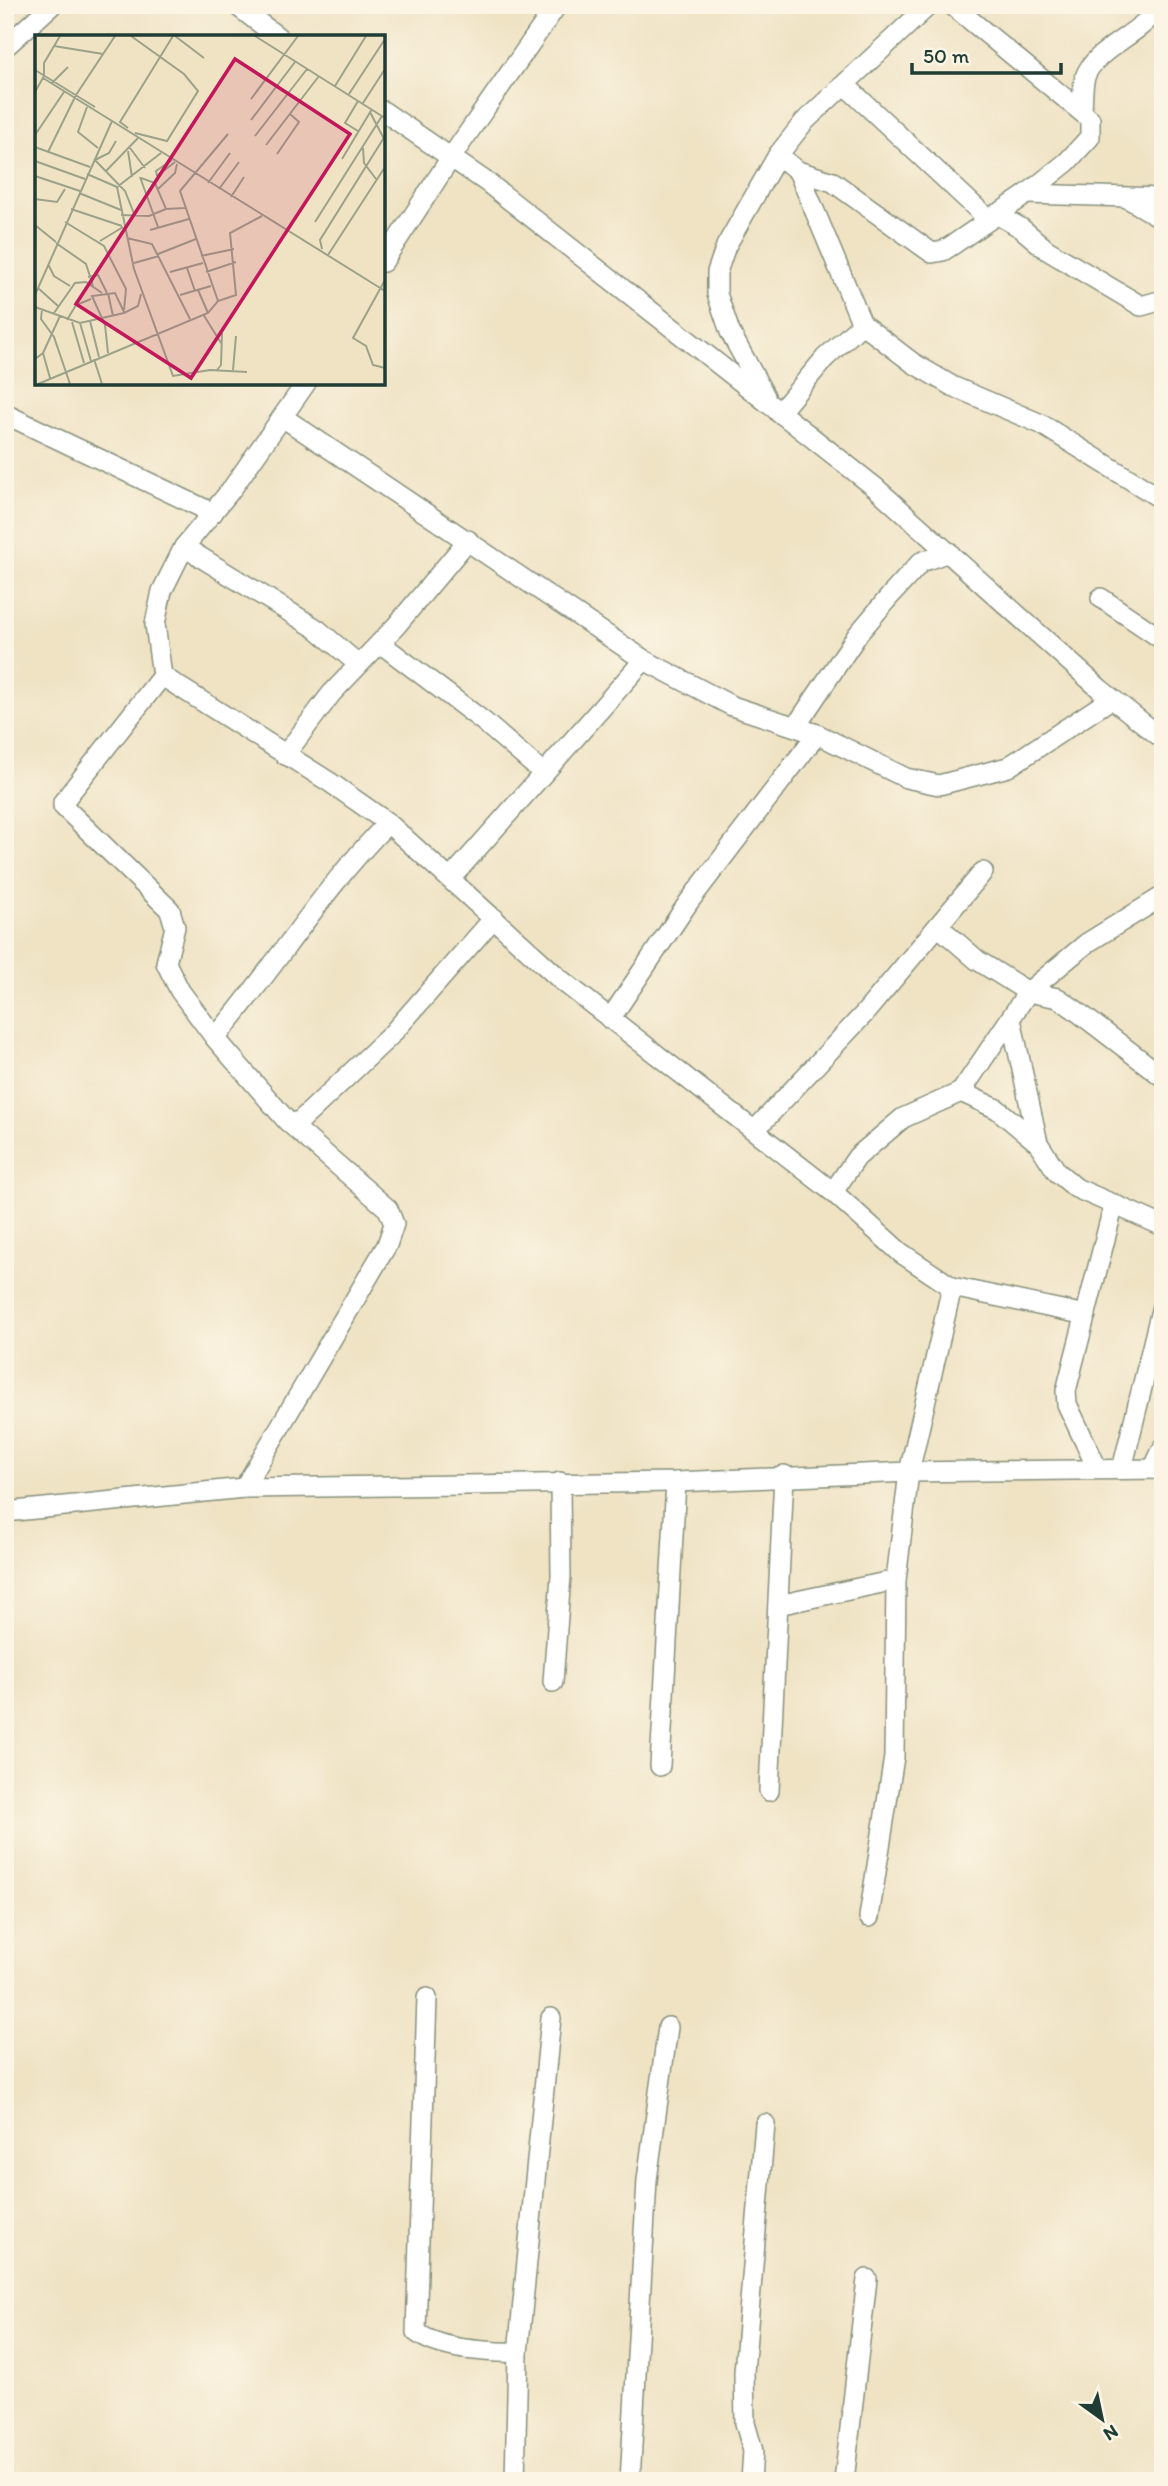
<svg xmlns="http://www.w3.org/2000/svg" width="1168" height="2486" font-family="Itim,sans-serif">
	<style>
		.lines { fill: none; stroke-linecap: round; stroke-linejoin: round }
		.minor-casing { stroke: #87907c; stroke-width: 22 }
		.minor { stroke: #fff; stroke-width: 19 }
		.inset-road { fill: none; stroke: #9ca18a; stroke-width: 2 }
		.view { fill: #c2185b; fill-opacity: 0.15; stroke: #c2185b; stroke-width: 3.5 }
		.inset-edge { fill: none; stroke: #1f3d34; stroke-width: 3.5 }
	</style>
	<rect width="100%" height="100%" fill="#fcf5e5"/>
	<filter id="ink" filterUnits="userSpaceOnUse"><feTurbulence type="fractalNoise" baseFrequency=".0143" numOctaves="2"/><feDisplacementMap in="SourceGraphic" scale="14" xChannelSelector="R" yChannelSelector="G"/><feConvolveMatrix kernelMatrix="1 2 1 2 8 2 1 2 1" color-interpolation-filters="sRGB"/></filter>
	<filter id="wash" filterUnits="userSpaceOnUse"><feTurbulence type="fractalNoise" baseFrequency=".00686" numOctaves="4" result="noise"/><feDisplacementMap in="SourceGraphic" scale="28" xChannelSelector="R" yChannelSelector="G"/><feGaussianBlur stdDeviation="1.57" result="paint"/><feColorMatrix in="noise" values="0 0 0 0 0 0 0 0 0 0 0 0 0 0 0 0 0 1.4 0 .05"/><feComposite in="paint" operator="in"/></filter>
	<g filter="url(#wash)">
		<rect width="100%" height="100%" fill="#efe3c4"/>
	</g>
	<g filter="url(#ink)">
		<g class="lines">
			<!-- minor casing -->
			<g class="minor-casing">
				<g id="minor">
					<polyline points="236,5 278,37"/>
					<polyline points="5,47 52,5"/>
					<polyline points="845,85 988,219"/>
					<path d="M1082,110C1083,99 1082,87 1085,77C1095,48 1143,34 1160,5"/>
					<polyline points="383,111 488,183 876,488 1100,689 1163,739"/>
					<polyline points="778,155 798,171 833,182 932,253 943,251 954,244 1027,194 1067,162 1090,137 1090,119 952,5"/>
					<polyline points="798,171 862,324 913,363 952,386 1041,424 1163,500"/>
					<polyline points="1027,194 1163,198"/>
					<polyline points="1127,198 1163,219"/>
					<polyline points="996,214 1021,228 1047,250 1141,306 1163,300"/>
					<polyline points="383,262 452,156 557,5"/>
					<polyline points="306,383 231,490 184,547 162,591 155,624 162,676 331,783 388,823 561,980 833,1192 901,1253 952,1287 909,1472 896,1580 894,1757 869,1917"/>
					<polyline points="765,396 730,332 717,294 717,272 726,246 778,155 804,122 929,5"/>
					<polyline points="779,413 825,358 862,324"/>
					<polyline points="5,414 213,513"/>
					<polyline points="284,418 644,660 732,706 817,734 906,778 939,785 1008,767 1111,699"/>
					<polyline points="184,547 317,629 358,664"/>
					<polyline points="1101,598 1163,640"/>
					<polyline points="380,643 483,721 542,772"/>
					<polyline points="162,676 63,802 63,806 170,910 175,927 166,963 180,991 215,1038 287,1121 388,1209 394,1224 387,1245 244,1488"/>
					<polyline points="796,726 858,634 890,596 921,562 949,552"/>
					<polyline points="285,755 331,694 396,626 468,540"/>
					<polyline points="451,878 644,660"/>
					<polyline points="938,926 977,960 1028,992 1058,998 1074,1009 1163,1077"/>
					<polyline points="610,1019 688,903 817,734"/>
					<polyline points="1011,1019 1038,1143"/>
					<path d="M215,1038C275,968 322,889 388,823"/>
					<polyline points="961,1092 1028,992 1087,943 1163,896"/>
					<polyline points="292,1123 300,1121 391,1035 494,918"/>
					<polyline points="755,1130 864,1014 983,872"/>
					<polyline points="833,1192 857,1157 903,1118 961,1092 997,1109 1038,1143 1057,1172 1076,1188 1163,1226"/>
					<polyline points="952,1287 1086,1315"/>
					<polyline points="1097,1468 1067,1404 1066,1391 1114,1204"/>
					<polyline points="1122,1469 1163,1302"/>
					<polyline points="1153,1469 1163,1448"/>
					<polyline points="5,1512 244,1488 676,1482 909,1472 1163,1469"/>
					<polyline points="778,1605 896,1580"/>
					<polyline points="553,1682 561,1576 560,1482"/>
					<polyline points="660,1766 676,1482"/>
					<polyline points="769,1791 784,1475"/>
					<path d="M427,1998L416,2332C441,2351 487,2351 518,2353"/>
					<polyline points="515,2481 518,2353 551,2018"/>
					<polyline points="630,2481 647,2180 668,2027"/>
					<polyline points="751,2481 753,2451 745,2423 744,2372 765,2124"/>
					<polyline points="844,2481 867,2279"/>
				</g>
			</g>
			<!-- minor -->
			<use href="#minor" class="minor"/>
		</g>
	</g>
	<!-- overview -->
	<g transform="translate(35 35)">
		<rect width="350" height="350" fill="#efe3c4"/>
		<path class="inset-road" d="M96,1L149,39L163,56L132,106L100,98M140,1L169,23M220,1L350,83M19,11L68,19M0,35L60,72M8,43L350,256M16,49L33,32M300,51L331,1M0,57L9,41V28L25,1M314,59L350,4M216,64L263,1M328,68L350,34M52,72L43,97L63,113M335,77L349,104M216,85L260,27M93,93L85,87L138,1M323,96L310,88L323,66M0,100L29,57M220,101L272,34M231,110L284,41M0,112L55,132M95,113L110,133M328,113L329,128L341,144M93,116L97,142M13,117L41,60L80,1M242,119L264,87L255,79M59,124L90,156L100,181M307,124L337,74M60,125L74,118L81,106M0,126L50,144M71,136L103,103M52,139L82,152L126,118M0,141L45,156M122,141L121,136L137,125M122,141L140,127M105,142L123,192M106,143L120,148L131,174L150,173M173,148L195,118M82,152L99,234L138,341L175,335L212,337M123,154L140,138L142,129M184,154L204,127M44,158L86,175M196,162L209,142M0,164L22,167L30,154M36,174L87,191M86,180L114,181L131,174M30,187L69,211L91,254L89,275M280,187L347,81M0,190L21,207M115,195L154,184M92,203L117,209L155,284M65,206L88,192M21,208L51,229L58,251M287,214L285,205L350,101M123,219L161,204M293,220L350,132M166,221L199,214M99,228L124,221M13,229L19,241L35,251M152,233L160,256M135,237L168,228M171,237L201,227M53,242L63,240L72,258M350,245L318,303L331,311L338,330L350,333M3,253L23,271M163,255L173,278M73,258L78,281M0,260L77,86M145,260L176,251M183,266L145,156L193,99M0,272L45,288L89,278L103,271L106,259M7,274L6,284L19,302L35,349M19,278L40,248L51,247L67,258M168,279L186,308M32,285L41,270L56,264M55,286L64,322M37,287L49,328M45,288L56,326M8,318L15,343M73,318L70,290L57,261L80,258L89,277M0,324L8,318L25,281M59,324L67,349M182,335L186,330L187,298M198,335L201,301M3,349L173,278L183,266L201,260L195,198L227,181"/>
		<path class="view" d="M200,24L315,99L156,343L41,269Z"/>
		<rect width="350" height="350" class="inset-edge"/>
	</g>
	<!-- margin -->
	<rect width="1168" height="2486" fill="none" stroke="#fcf5e5" stroke-width="28"/>
	<!-- north arrow -->
	<g transform="translate(1102 2419) rotate(147)" stroke="#fcf5e5" stroke-width="5" paint-order="stroke">
	<path d="M0-5L12 26L0 18L-12 26Z" fill="#1f3d34"/>
	<text y="-10" font-size="19" font-weight="bold" text-anchor="middle" fill="#1f3d34">N</text>
	</g>
	<!-- scale -->
	<path d="M912 63v10h149v-10" fill="none" stroke="#1f3d34" stroke-width="3.5"/>
	<text x="923" y="63" font-size="21" fill="#1f3d34" stroke="#fcf5e5" stroke-width="5" paint-order="stroke">50 m</text>
</svg>
